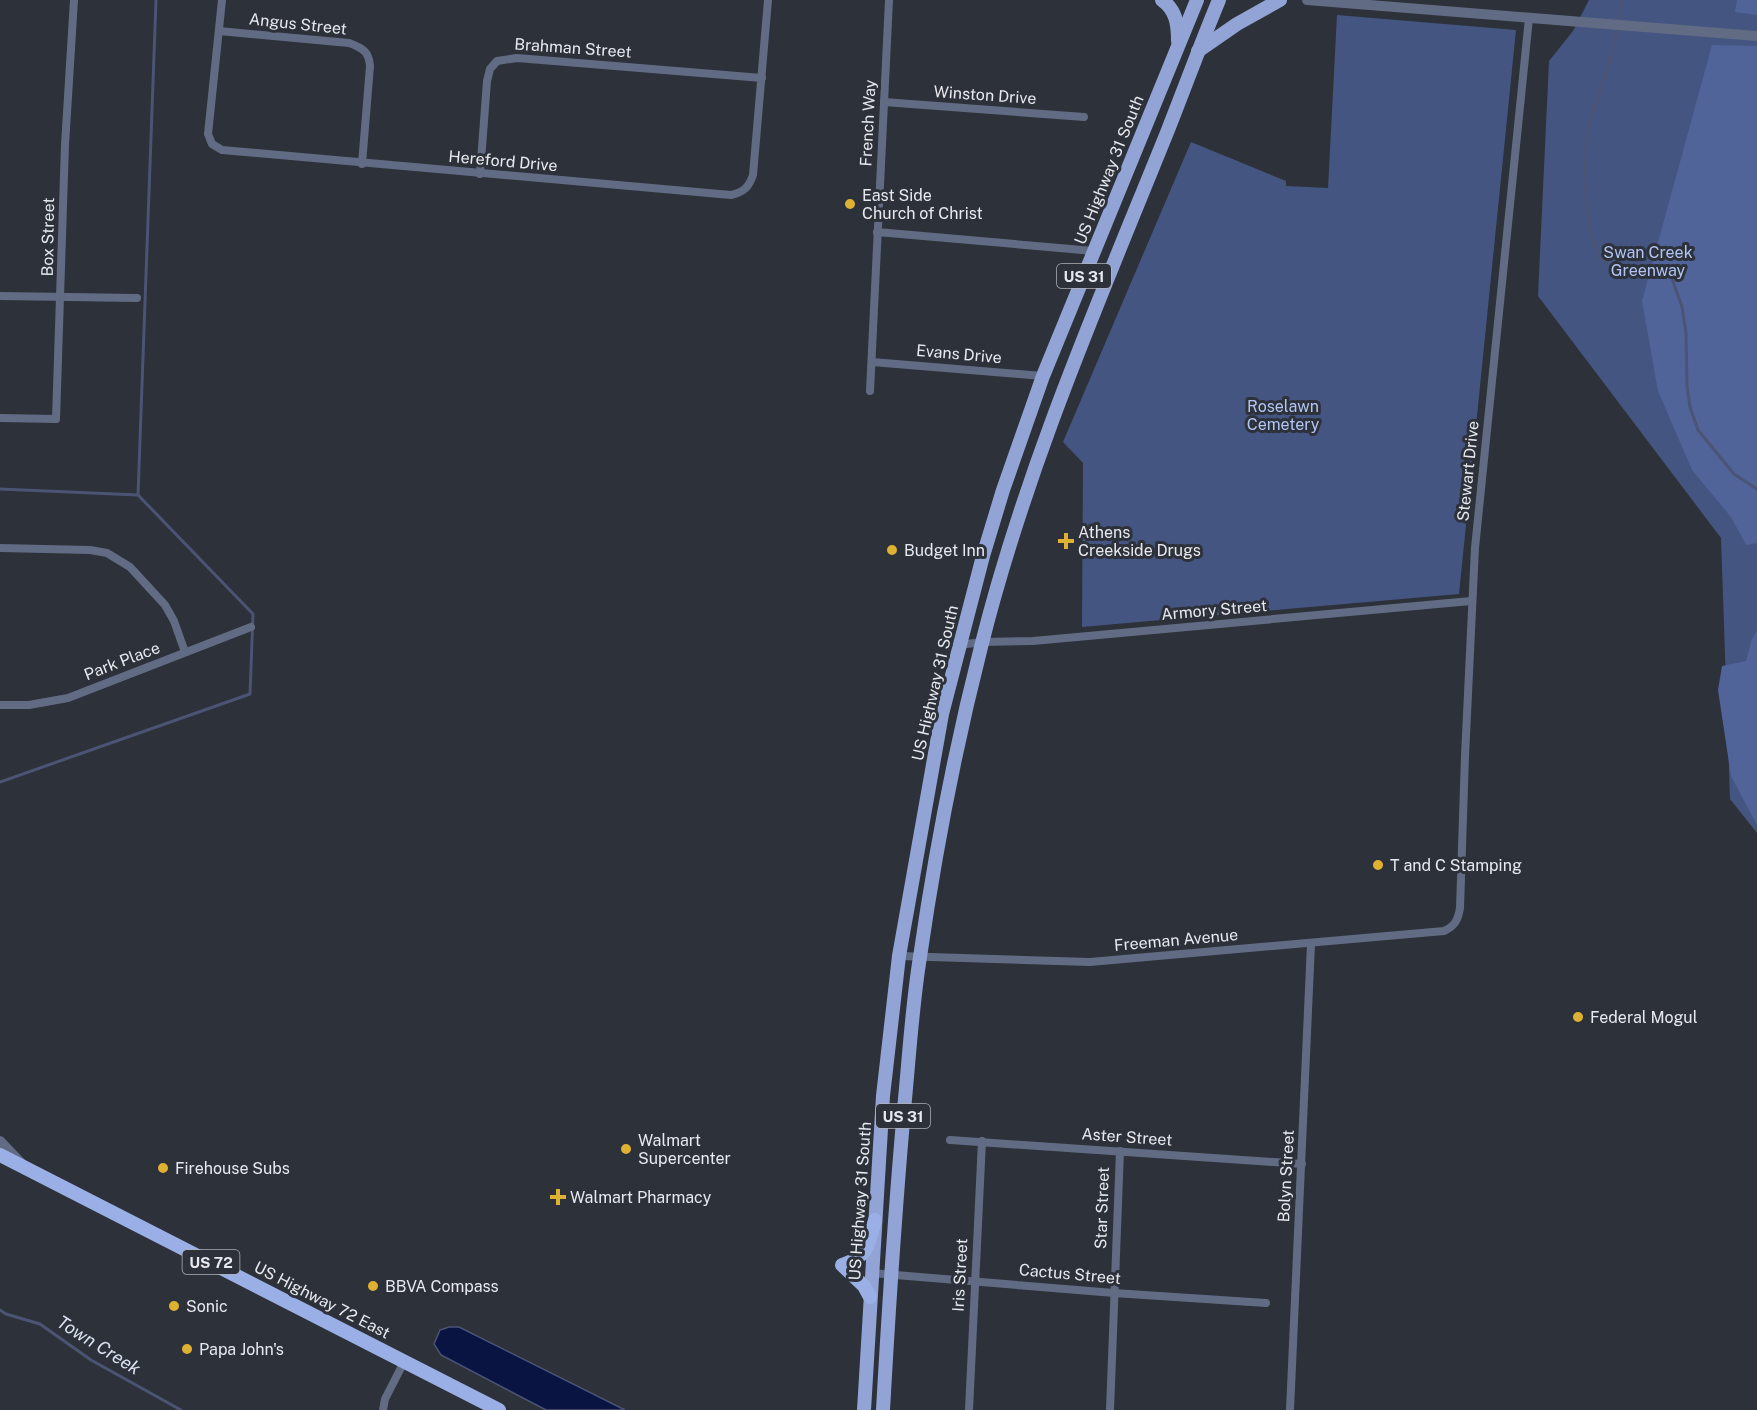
<svg xmlns="http://www.w3.org/2000/svg" width="1757" height="1410" font-family="'Public Sans',sans-serif">
	<style>
		.green { fill: #455581 }
		.forest { fill: #51649a }
		.water { fill: #091442; stroke: #4c5476; stroke-width: 1.5 }
		.lines { fill: none; stroke-linecap: round; stroke-linejoin: round }
		.stream { stroke: #4c5476; stroke-width: 3 }
		.minor { stroke: #616b83; stroke-width: 8 }
		.tertiary { stroke: #616b83; stroke-width: 10 }
		.primary { stroke: #91a4d5; stroke-width: 14 }
		.trunk { stroke: #9aafe5; stroke-width: 14 }
		.poi-dot { fill: #deb133; stroke: #2d3139; stroke-width: 2 }
		.labels { text-anchor: middle; dominant-baseline: central; stroke-width: 6; stroke-linejoin: round; paint-order: stroke }
		.shield { fill: #2d3139; stroke: #afb2b8; stroke-width: 1.5 }
		.shield-label { font-size: 15px; font-weight: bold; fill: #e7e9ef }
		.street-label { font-size: 16px; fill: #e7e9ef; stroke: #2d3139 }
		.poi-label { font-size: 16px; fill: #e7e9ef; stroke: #2d3139; text-anchor: start }
		.park-label { font-size: 16px; fill: #b1c4f4; stroke: #2d3139 }
		.water-label { font-size: 18px; font-style: italic; fill: #dae1f1; stroke: #2d3139 }
	</style>
	<rect width="100%" height="100%" fill="#2d3139"/>
	<!-- green -->
	<g class="green">
		<polygon points="1589,0 1757,0 1757,833 1730,799 1721,538 1538,296 1549,61 1573,31"/>
		<polygon points="1337,15 1516,30 1459,594 1082,627 1083,463 1063,442 1191,142 1286,181 1286,186 1328,188"/>
	</g>
	<!-- forest -->
	<g class="forest">
		<polygon points="1737,0 1757,0 1757,15 1735,12"/>
		<polygon points="1712,45 1757,46 1757,543 1746,545 1731,517 1692,470 1658,391 1642,301"/>
		<polygon points="1757,631 1757,825 1731,776 1718,690 1722,666 1746,661 1752,639"/>
	</g>
	<!-- water -->
	<polygon class="water" points="449,1327 459,1327 625,1410 546,1410 441,1355 434,1344 440,1330"/>
	<g class="lines">
		<!-- stream -->
		<g class="stream">
			<polyline points="1618,22 1622,0"/>
			<polyline points="1617,28 1610,60 1592,114 1587,136 1584,167 1587,210 1591,233 1599,257 1614,266 1654,268 1670,273 1682,307 1686,333 1687,386 1690,407 1698,430 1734,474 1757,489"/>
			<polyline points="0,489 138,495 253,614 250,694 0,782"/>
			<polyline points="138,495 156,0"/>
			<polyline points="0,1310 6,1314 40,1324 91,1360 181,1410"/>
		</g>
		<!-- minor -->
		<g class="minor">
			<path d="M222,0L208,134L212,144L222,150L731,195C744,192 749,187 753,175L768,0"/>
			<path d="M219,31L349,43C363,48 369,52 370,66L362,164"/>
			<polyline points="884,102 1084,117"/>
			<polyline points="480,174 487,81 490,69 497,61 517,58 762,78"/>
			<polyline points="877,232 1094,251"/>
			<polyline points="0,296 137,298"/>
			<polyline points="872,362 1043,376"/>
			<polyline points="870,391 889,0"/>
			<polyline points="0,418 56,419 65,145 74,0"/>
			<polyline points="0,548 90,550 107,553 130,567 165,605 174,621 185,652"/>
			<polyline points="959,645 982,642 1033,641 1471,601"/>
			<polyline points="0,705 29,705 68,698 251,627"/>
			<path d="M899,956L1090,962L1444,931C1455,926 1458,920 1460,908L1465,756L1475,548L1529,18"/>
			<polyline points="950,1140 1302,1164"/>
			<polyline points="871,1273 1114,1293 1266,1303"/>
			<polyline points="383,1410 385,1399 405,1360"/>
			<polyline points="969,1410 982,1141"/>
			<polyline points="1110,1410 1120,1151"/>
			<polyline points="1290,1410 1311,944"/>
		</g>
		<!-- tertiary -->
		<g class="tertiary">
			<polyline points="1307,0 1757,36"/>
			<polyline points="0,1141 22,1164"/>
		</g>
		<!-- primary -->
		<g class="primary">
			<path d="M1162,0C1176,10 1178,24 1178,41"/>
			<polyline points="1198,51 1237,24 1280,0"/>
			<polyline points="864,1410 883,1096 899,956 942,714 983,556 1003,490 1043,376 1197,0"/>
			<path d="M883,1410C889,1303 896,1195 906,1088C910,1044 913,1000 920,957C935,853 955,749 981,647C1026,467 1099,301 1168,130C1185,87 1201,43 1219,0"/>
		</g>
		<!-- trunk -->
		<g class="trunk">
			<polyline points="0,1155 499,1410"/>
			<path d="M870,1297L864,1286L842,1265C870,1255 867,1247 875,1220"/>
		</g>
	</g>
	<!-- markers -->
	<g class="poi-dot">
		<circle cx="850" cy="204" r="6"/>
		<path d="M1063 532h6v6h6v6h-6v6h-6v-6h-6v-6h6z"/>
		<circle cx="892" cy="550" r="6"/>
		<circle cx="1378" cy="865" r="6"/>
		<circle cx="1578" cy="1017" r="6"/>
		<circle cx="626" cy="1149" r="6"/>
		<circle cx="163" cy="1168" r="6"/>
		<path d="M555 1188h6v6h6v6h-6v6h-6v-6h-6v-6h6z"/>
		<circle cx="373" cy="1286" r="6"/>
		<circle cx="174" cy="1306" r="6"/>
		<circle cx="187" cy="1349" r="6"/>
	</g>
	<g class="labels">
		<!-- shield labels -->
		<g class="shield">
			<rect x="1057" y="264" width="54" height="24" rx="4.5"/>
			<rect x="876" y="1104" width="54" height="24" rx="4.5"/>
			<rect x="182.5" y="1250" width="57" height="24" rx="4.5"/>
		</g>
		<g class="shield-label">
			<text x="1084" y="276">US 31</text>
			<text x="903" y="1116">US 31</text>
			<text x="211" y="1262">US 72</text>
		</g>
		<!-- street labels -->
		<g class="street-label">
			<text transform="translate(298 24) rotate(6)">Angus Street</text>
			<text transform="translate(573 48) rotate(4)">Brahman Street</text>
			<text transform="translate(985 95) rotate(4)">Winston Drive</text>
			<text transform="translate(868 123) rotate(-87)">French Way</text>
			<text transform="translate(503 161) rotate(5)">Hereford Drive</text>
			<text transform="translate(1109 170) rotate(-68)">US Highway 31 South</text>
			<text transform="translate(48 237) rotate(-89)">Box Street</text>
			<text transform="translate(959 354) rotate(5)">Evans Drive</text>
			<text transform="translate(1468 471) rotate(-84)">Stewart Drive</text>
			<text transform="translate(1214 610) rotate(-5)">Armory Street</text>
			<text transform="translate(122 661) rotate(-21)">Park Place</text>
			<text transform="translate(935 683) rotate(-77)">US Highway 31 South</text>
			<text transform="translate(1176 940) rotate(-5)">Freeman Avenue</text>
			<text transform="translate(1127 1137) rotate(4)">Aster Street</text>
			<text transform="translate(1286 1176) rotate(-87)">Bolyn Street</text>
			<text transform="translate(860 1201) rotate(-86)">US Highway 31 South</text>
			<text transform="translate(1102 1208) rotate(-88)">Star Street</text>
			<text transform="translate(1070 1274) rotate(5)">Cactus Street</text>
			<text transform="translate(960 1275) rotate(-87)">Iris Street</text>
			<text transform="translate(322 1300) rotate(27)">US Highway 72 East</text>
		</g>
		<!-- poi labels -->
		<g class="poi-label">
			<text x="862" y="195">East Side<tspan x="862" dy="18">Church of Christ</tspan></text>
			<text x="1078" y="532">Athens<tspan x="1078" dy="18">Creekside Drugs</tspan></text>
			<text x="904" y="550">Budget Inn</text>
			<text x="1390" y="865">T and C Stamping</text>
			<text x="1590" y="1017">Federal Mogul</text>
			<text x="638" y="1140">Walmart<tspan x="638" dy="18">Supercenter</tspan></text>
			<text x="175" y="1168">Firehouse Subs</text>
			<text x="570" y="1197">Walmart Pharmacy</text>
			<text x="385" y="1286">BBVA Compass</text>
			<text x="186" y="1306">Sonic</text>
			<text x="199" y="1349">Papa John's</text>
		</g>
		<!-- park labels -->
		<g class="park-label">
			<text x="1648" y="252">Swan Creek<tspan x="1648" dy="18">Greenway</tspan></text>
			<text x="1283" y="406">Roselawn<tspan x="1283" dy="18">Cemetery</tspan></text>
		</g>
		<!-- water labels -->
		<g class="water-label">
			<text transform="translate(99 1345) rotate(32)">Town Creek</text>
		</g>
	</g>
</svg>
